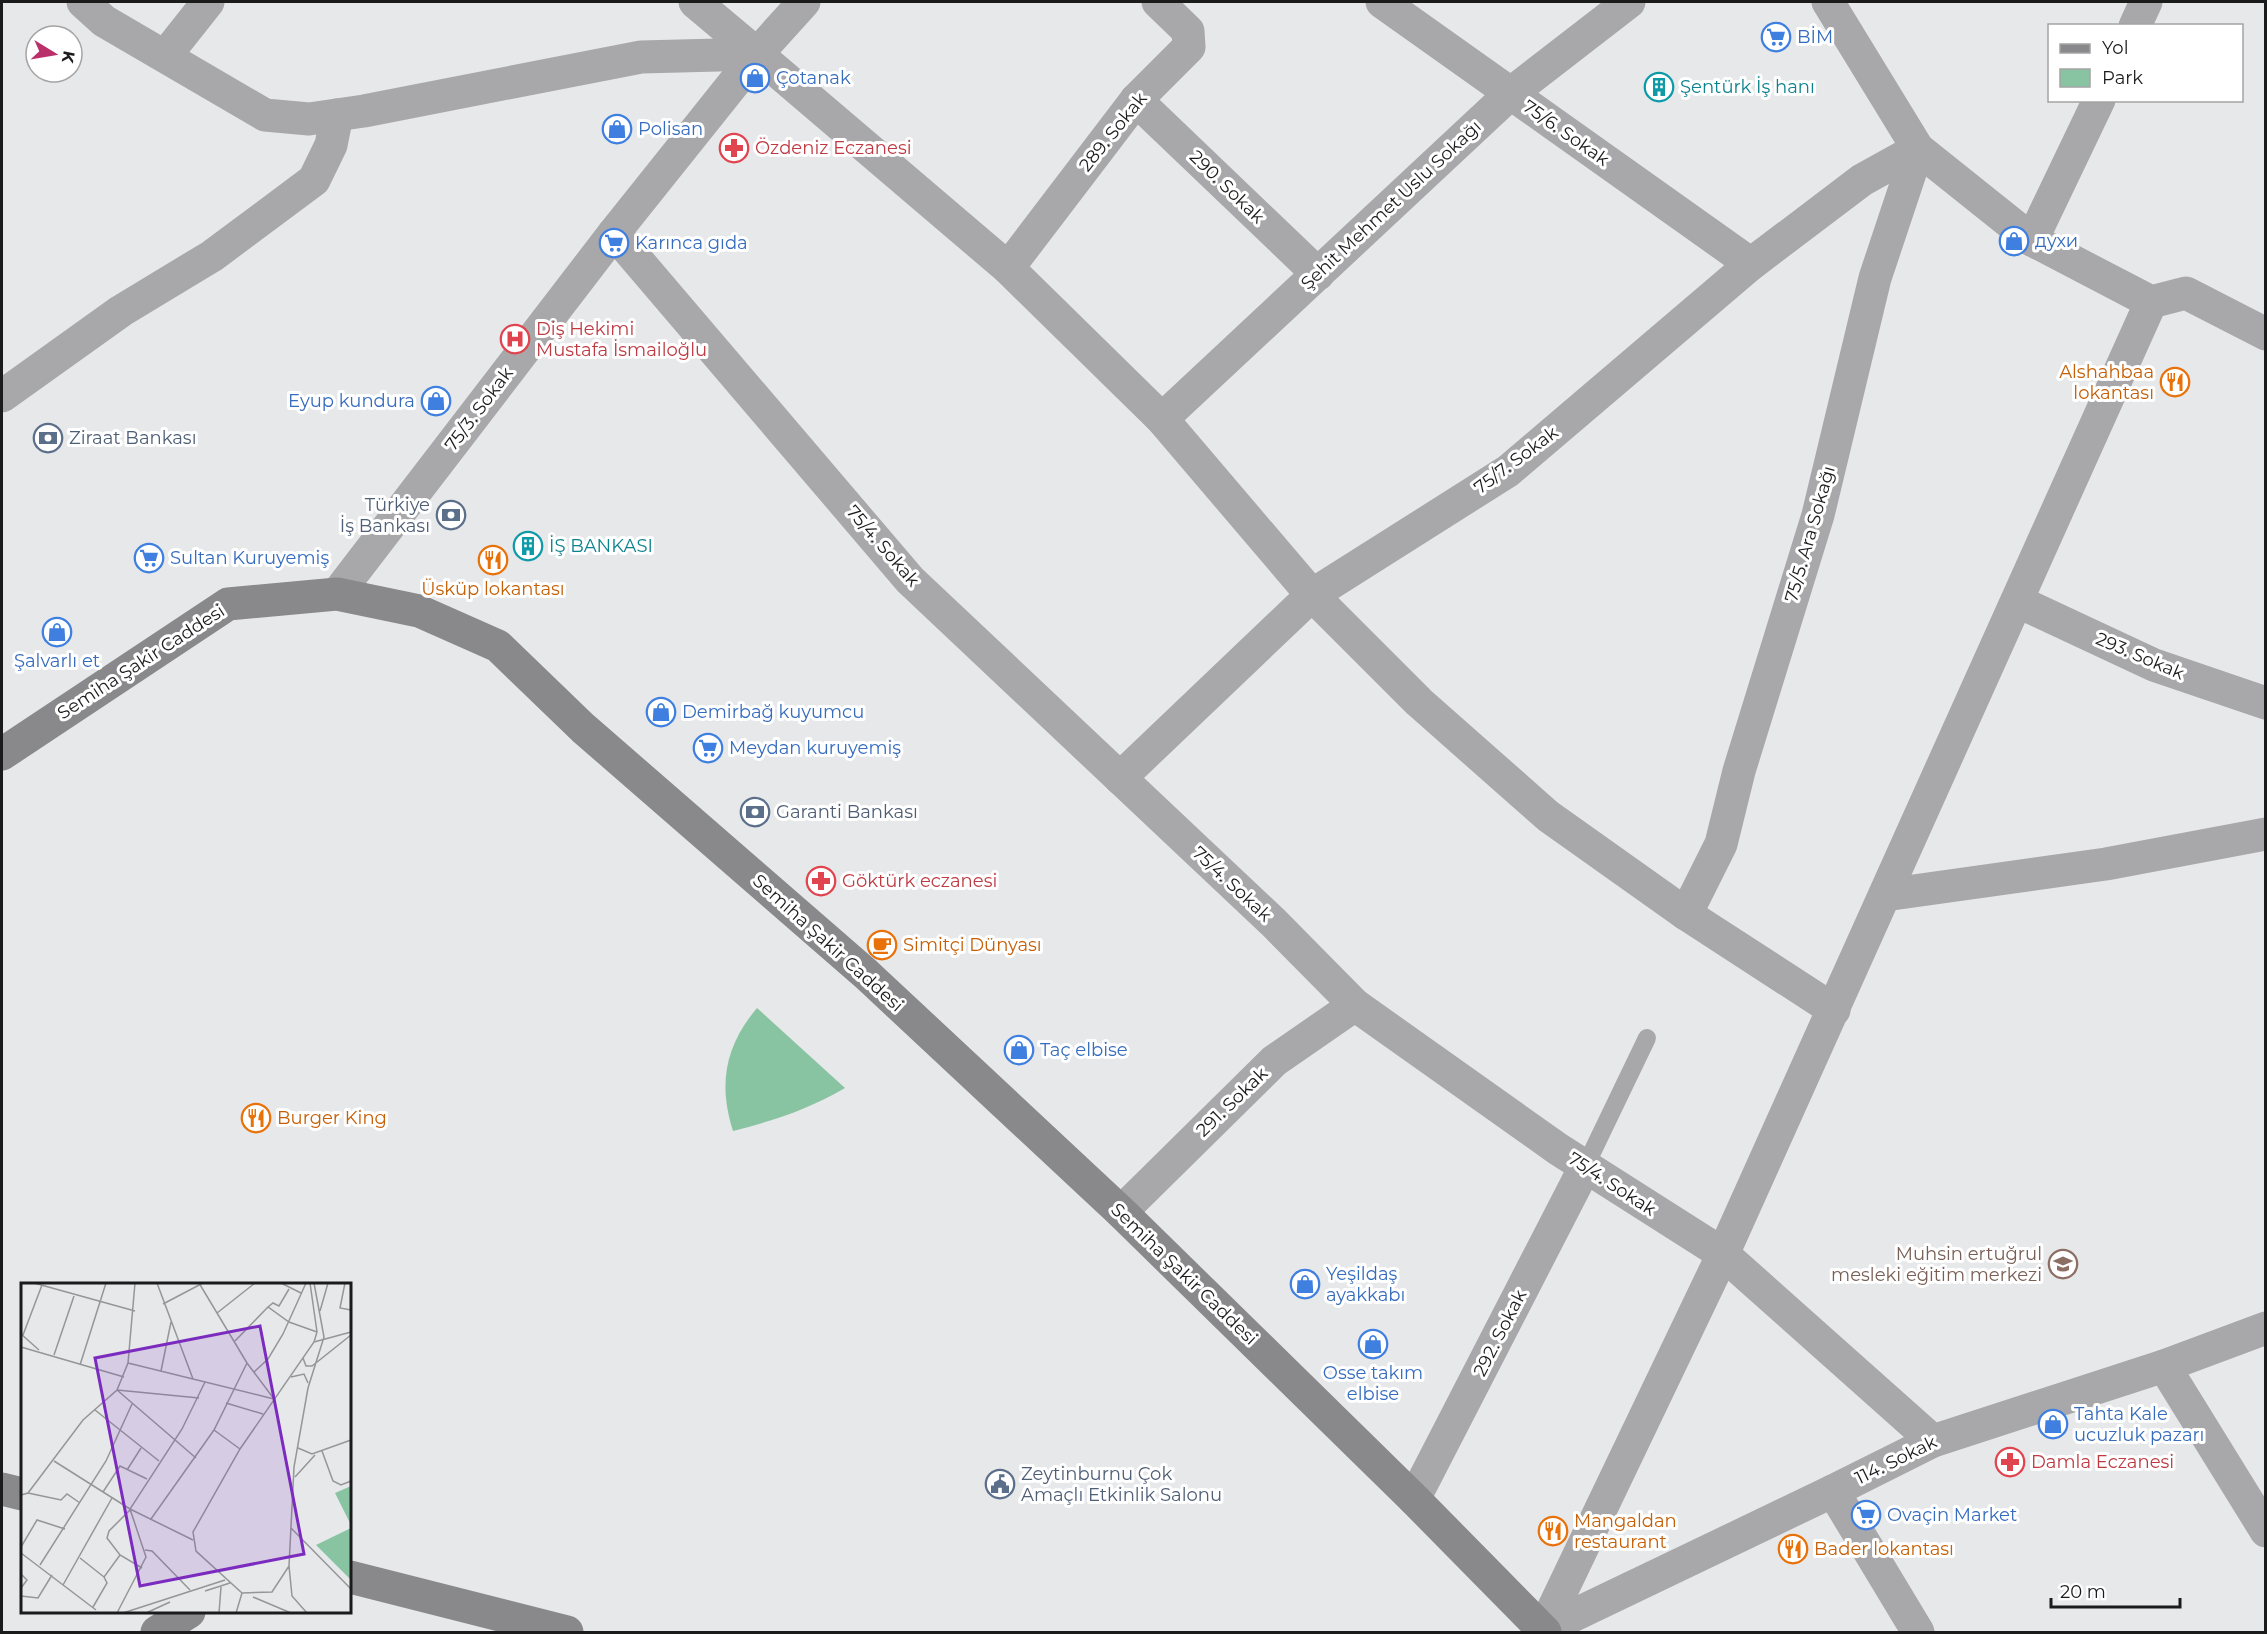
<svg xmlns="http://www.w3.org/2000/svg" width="2267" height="1634" font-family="Montserrat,sans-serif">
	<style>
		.green { fill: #89c4a2 }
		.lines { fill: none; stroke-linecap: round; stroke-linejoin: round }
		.service { stroke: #a8a7a9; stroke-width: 18 }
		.minor { stroke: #a8a7a9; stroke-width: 33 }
		.secondary { stroke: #89888a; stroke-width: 33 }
		.labels { text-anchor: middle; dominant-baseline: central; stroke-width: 6; stroke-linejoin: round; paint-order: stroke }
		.shop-label { font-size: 18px; fill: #366cbe; stroke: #fff; text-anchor: start }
		.culture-label { font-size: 18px; fill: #0d838f; stroke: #fff; text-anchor: start }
		.street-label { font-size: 18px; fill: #1b1b1c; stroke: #fff }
		.health-label { font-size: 18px; fill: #be3a42; stroke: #fff; text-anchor: start }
		.food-label { font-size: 18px; fill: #c56008; stroke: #fff; text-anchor: start }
		.service-label { font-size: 18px; fill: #4e5e75; stroke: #fff; text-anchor: start }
		.education-label { font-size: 18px; fill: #785e54; stroke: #fff; text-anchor: end }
		.inset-road { fill: none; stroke: #959698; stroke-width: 1.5 }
		.view { fill: #7b2cbf; fill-opacity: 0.15; stroke: #7b2cbf; stroke-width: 3 }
		.inset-edge { fill: none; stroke: #1b1b1c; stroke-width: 3 }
	</style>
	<rect width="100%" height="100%" fill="#e7e8ea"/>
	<!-- green -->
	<path class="green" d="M757,1008L845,1088C809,1109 773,1121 733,1131C718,1084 725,1046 757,1008Z"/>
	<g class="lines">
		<!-- service -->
		<polyline class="service" points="1585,1167 1647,1038"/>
		<!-- minor -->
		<g class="minor">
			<polyline points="83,2 104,21 265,115 309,119 364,111 641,57 757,54 1008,268 1162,419 1312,595 1419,702 1548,816 1686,914 1834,1010"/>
			<polyline points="695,2 757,54"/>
			<polyline points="1382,2 1751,264"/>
			<polyline points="1828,2 1918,149 2032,240 2151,302 2186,293 2266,334"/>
			<polyline points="2135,26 2146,2"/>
			<polyline points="166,55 208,2"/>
			<polyline points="1136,100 1318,274"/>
			<polyline points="614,233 910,580 1274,923 1355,1005 1558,1149 1723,1254 1933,1441"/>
			<polyline points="2032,240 2099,100"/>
			<polyline points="1008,268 1136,100 1189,47 1188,31 1158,2"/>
			<polyline points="2,396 121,311 212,256 314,180 331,145 337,115"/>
			<polyline points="1162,419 1510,94 1629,2"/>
			<polyline points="337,594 614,233 757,54 804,2"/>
			<polyline points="2017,601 2154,665 2266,703"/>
			<polyline points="1120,778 1312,595 1508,471 1751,264 1862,180 1918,149"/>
			<polyline points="1885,895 2106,864 2266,834"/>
			<polyline points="1686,914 1721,844 1739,771 1818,515 1875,278 1918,149"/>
			<polyline points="1121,1212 1274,1061 1355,1005"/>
			<polyline points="2164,1366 2266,1531"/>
			<polyline points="1833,1491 1918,1632"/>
			<polyline points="1414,1499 1585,1167"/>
			<polyline points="1543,1630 1723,1254 2151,302"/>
			<polyline points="1543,1630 1833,1491 1933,1441 2164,1366 2266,1328"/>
		</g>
		<!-- secondary -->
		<g class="secondary">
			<polyline points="2,754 228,604 337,594 419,611 498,646 583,728 866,974 1121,1212 1414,1499 1545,1632"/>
			<polyline points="2,1489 22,1494"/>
			<polyline points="350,1577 567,1632"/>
			<polyline points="157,1632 189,1612"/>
		</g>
	</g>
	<!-- icons -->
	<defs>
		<g id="supermarket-ring" transform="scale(1.5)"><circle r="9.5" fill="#fff" stroke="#3f7fe0" stroke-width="1.5"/><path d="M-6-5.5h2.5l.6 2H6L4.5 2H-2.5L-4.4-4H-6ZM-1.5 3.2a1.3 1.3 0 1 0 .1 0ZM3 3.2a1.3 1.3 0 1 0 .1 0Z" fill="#3f7fe0"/></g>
		<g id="shop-ring" transform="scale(1.5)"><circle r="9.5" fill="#fff" stroke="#3f7fe0" stroke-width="1.5"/><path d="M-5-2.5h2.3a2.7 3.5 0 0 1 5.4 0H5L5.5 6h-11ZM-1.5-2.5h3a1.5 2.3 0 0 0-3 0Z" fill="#3f7fe0"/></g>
		<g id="building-ring" transform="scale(1.5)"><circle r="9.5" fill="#fff" stroke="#0f9aa8" stroke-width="1.5"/><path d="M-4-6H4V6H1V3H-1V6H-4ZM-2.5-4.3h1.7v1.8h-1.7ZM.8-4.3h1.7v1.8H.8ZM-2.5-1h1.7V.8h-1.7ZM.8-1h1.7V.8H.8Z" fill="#0f9aa8"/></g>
		<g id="pharmacy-ring" transform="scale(1.5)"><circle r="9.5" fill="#fff" stroke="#e0444e" stroke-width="1.5"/><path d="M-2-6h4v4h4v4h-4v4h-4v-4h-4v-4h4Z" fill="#e0444e"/></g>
		<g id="hospital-ring" transform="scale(1.5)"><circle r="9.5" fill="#fff" stroke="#e0444e" stroke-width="1.5"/><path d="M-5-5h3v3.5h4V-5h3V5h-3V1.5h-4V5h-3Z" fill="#e0444e"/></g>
		<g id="restaurant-ring" transform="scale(1.5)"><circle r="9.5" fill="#fff" stroke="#e8710a" stroke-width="1.5"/><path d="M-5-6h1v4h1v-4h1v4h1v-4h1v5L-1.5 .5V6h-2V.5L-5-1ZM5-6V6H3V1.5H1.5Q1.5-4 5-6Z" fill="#e8710a"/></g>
		<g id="bank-ring" transform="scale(1.5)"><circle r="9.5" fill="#fff" stroke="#5c6f8a" stroke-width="1.5"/><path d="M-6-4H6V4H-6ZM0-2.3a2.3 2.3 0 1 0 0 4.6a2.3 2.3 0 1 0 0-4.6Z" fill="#5c6f8a"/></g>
		<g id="cafe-ring" transform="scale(1.5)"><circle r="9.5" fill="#fff" stroke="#e8710a" stroke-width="1.5"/><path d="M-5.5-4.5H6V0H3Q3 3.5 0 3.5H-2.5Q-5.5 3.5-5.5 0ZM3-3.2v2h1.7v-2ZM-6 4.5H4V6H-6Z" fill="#e8710a"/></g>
		<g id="school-ring" transform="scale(1.5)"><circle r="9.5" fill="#fff" stroke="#8d6e63" stroke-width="1.5"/><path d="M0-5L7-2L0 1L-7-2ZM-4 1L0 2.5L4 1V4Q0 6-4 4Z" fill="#8d6e63"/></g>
		<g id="civic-ring" transform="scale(1.5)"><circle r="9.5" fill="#fff" stroke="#5c6f8a" stroke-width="1.5"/><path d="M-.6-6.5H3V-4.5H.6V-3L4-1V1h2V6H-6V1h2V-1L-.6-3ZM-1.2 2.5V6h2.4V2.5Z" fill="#5c6f8a"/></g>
	</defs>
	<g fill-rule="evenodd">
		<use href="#supermarket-ring" x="1776" y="37"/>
		<use href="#shop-ring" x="755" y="78"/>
		<use href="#building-ring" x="1659" y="87"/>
		<use href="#shop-ring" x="617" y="129"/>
		<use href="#pharmacy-ring" x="734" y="148"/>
		<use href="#shop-ring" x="2014" y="241"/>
		<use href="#supermarket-ring" x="614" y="243"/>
		<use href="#hospital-ring" x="515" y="339"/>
		<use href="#restaurant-ring" x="2175" y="382"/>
		<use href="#shop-ring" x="436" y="401"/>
		<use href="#bank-ring" x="48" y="438"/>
		<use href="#bank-ring" x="451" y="515"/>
		<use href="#building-ring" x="528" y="546"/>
		<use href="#supermarket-ring" x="149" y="558"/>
		<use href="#restaurant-ring" x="493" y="560"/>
		<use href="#shop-ring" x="57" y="632"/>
		<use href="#shop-ring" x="661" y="712"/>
		<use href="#supermarket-ring" x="708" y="748"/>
		<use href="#bank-ring" x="755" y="812"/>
		<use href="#pharmacy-ring" x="821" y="881"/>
		<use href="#cafe-ring" x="882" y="945"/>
		<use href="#shop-ring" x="1019" y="1050"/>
		<use href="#restaurant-ring" x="256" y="1118"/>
		<use href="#school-ring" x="2063" y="1264"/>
		<use href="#shop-ring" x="1305" y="1284"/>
		<use href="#shop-ring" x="1373" y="1344"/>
		<use href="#shop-ring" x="2053" y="1424"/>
		<use href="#pharmacy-ring" x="2010" y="1462"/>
		<use href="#civic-ring" x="1000" y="1484"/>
		<use href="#supermarket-ring" x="1866" y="1515"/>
		<use href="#restaurant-ring" x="1553" y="1531"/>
		<use href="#restaurant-ring" x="1793" y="1549"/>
	</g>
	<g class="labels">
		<!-- shop labels -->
		<g class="shop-label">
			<text x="1797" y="37">BİM</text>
			<text x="776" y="78">Çotanak</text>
			<text x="638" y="129">Polisan</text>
			<text x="2035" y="241">духи</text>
			<text x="635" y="243">Karınca gıda</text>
			<text x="415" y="401" text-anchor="end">Eyup kundura</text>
			<text x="170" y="558">Sultan Kuruyemiş</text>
			<text x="57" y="661" text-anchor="middle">Şalvarlı et</text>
			<text x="682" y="712">Demirbağ kuyumcu</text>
			<text x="729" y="748">Meydan kuruyemiş</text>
			<text x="1040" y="1050">Taç elbise</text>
			<text x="1326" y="1274">Yeşildaş<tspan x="1326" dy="21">ayakkabı</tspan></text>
			<text x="1373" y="1373" text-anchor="middle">Osse takım<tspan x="1373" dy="21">elbise</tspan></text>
			<text x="2074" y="1414">Tahta Kale<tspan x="2074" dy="21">ucuzluk pazarı</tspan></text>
			<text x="1887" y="1515">Ovaçin Market</text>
		</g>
		<!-- culture labels -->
		<g class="culture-label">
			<text x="1680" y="87">Şentürk İş hanı</text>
			<text x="549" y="546">İŞ BANKASI</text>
		</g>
		<!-- street labels -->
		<g class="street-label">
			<text transform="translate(1113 132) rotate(-51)">289. Sokak</text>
			<text transform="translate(1566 133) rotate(35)">75/6. Sokak</text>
			<text transform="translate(1227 187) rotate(44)">290. Sokak</text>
			<text transform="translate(1391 205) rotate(-43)">Şehit Mehmet Uslu Sokağı</text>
			<text transform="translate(479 409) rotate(-53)">75/3. Sokak</text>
			<text transform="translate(1516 460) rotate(-37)">75/7. Sokak</text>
			<text transform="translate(1810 534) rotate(-74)">75/5. Ara Sokağı</text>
			<text transform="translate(883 546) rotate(49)">75/4. Sokak</text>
			<text transform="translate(2140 656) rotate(23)">293. Sokak</text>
			<text transform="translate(141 662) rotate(-33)">Semiha Şakir Caddesi</text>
			<text transform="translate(1232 884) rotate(43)">75/4. Sokak</text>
			<text transform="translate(828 943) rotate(42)">Semiha Şakir Caddesi</text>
			<text transform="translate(1232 1102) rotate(-44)">291. Sokak</text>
			<text transform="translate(1612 1184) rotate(33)">75/4. Sokak</text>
			<text transform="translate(1184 1274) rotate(44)">Semiha Şakir Caddesi</text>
			<text transform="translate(1500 1333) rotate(-63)">292. Sokak</text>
			<text transform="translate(1896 1460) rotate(-26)">114. Sokak</text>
		</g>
		<!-- health labels -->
		<g class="health-label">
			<text x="755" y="148">Özdeniz Eczanesi</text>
			<text x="536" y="329">Diş Hekimi<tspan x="536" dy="21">Mustafa İsmailoğlu</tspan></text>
			<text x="842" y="881">Göktürk eczanesi</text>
			<text x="2031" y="1462">Damla Eczanesi</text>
		</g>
		<!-- food labels -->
		<g class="food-label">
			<text x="2154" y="372" text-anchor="end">Alshahbaa<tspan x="2154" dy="21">lokantası</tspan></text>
			<text x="493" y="589" text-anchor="middle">Üsküp lokantası</text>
			<text x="903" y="945">Simitçi Dünyası</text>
			<text x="277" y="1118">Burger King</text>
			<text x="1574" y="1521">Mangaldan<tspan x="1574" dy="21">restaurant</tspan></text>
			<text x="1814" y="1549">Bader lokantası</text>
		</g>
		<!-- service labels -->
		<g class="service-label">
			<text x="69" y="438">Ziraat Bankası</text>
			<text x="430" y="505" text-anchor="end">Türkiye<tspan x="430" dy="21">İş Bankası</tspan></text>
			<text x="776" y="812">Garanti Bankası</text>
			<text x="1021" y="1474">Zeytinburnu Çok<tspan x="1021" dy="21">Amaçlı Etkinlik Salonu</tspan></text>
		</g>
		<!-- education labels -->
		<g class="education-label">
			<text x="2042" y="1254">Muhsin ertuğrul<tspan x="2042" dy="21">mesleki eğitim merkezi</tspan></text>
		</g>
	</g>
	<!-- overview -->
	<g transform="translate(21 1283)">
		<rect width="330" height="330" fill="#e7e8ea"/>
		<path d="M330,203V242L314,210ZM330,245V297L295,262Z" fill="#89c4a2"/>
		<path class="inset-road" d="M13,0L114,28M136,0L172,96M178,0L226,80L253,116M260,0L280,10M324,0L319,25L330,27M142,21L182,0M247,24L252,20L258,23L268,6M299,28L307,0M196,30L234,0M0,51L18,67M2,52L21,2M214,58L247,24L268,39L296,49M293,59L330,49M0,64L103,94M33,72L53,13M282,75L285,83H291L330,52M107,80L253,116M59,82L85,0M140,88L150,39M233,89L247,76L262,51L285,0M270,94L283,91L287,100M96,107L175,175M96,107L178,115M205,120L242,131M74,127L138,178M193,147L219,166M277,165L291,171L330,157M301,168L312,198L320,202L330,198M33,178L109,226L172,257M106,187L120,165M274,194L294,172M82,209L99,183L126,196M7,210L40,217L46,211L59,220M0,212L7,210L62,137L96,107L107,80L114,0M109,227L88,248L86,255L99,272L121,285M130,236L193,147L226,80M270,245L330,306M0,264L16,237L44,246M124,267L131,268L169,307M0,270L75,327M59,275L83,294M19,282L85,178L111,121M268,283L251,309L221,310L175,268L172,249L219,166L293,59L296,49L289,0M0,291L6,297L0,305M42,302L91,215M184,308L209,300M0,313L17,315L31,292M232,314L270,330M72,324L86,300L83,294L99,272M96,330L125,274L109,226L161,146L184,99M102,330L204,297M125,330L149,319M198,330L200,304M215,330L221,310M286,330L271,313L268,283L273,184L287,105L303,54L293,0"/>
		<path class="view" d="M239,43L283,271L119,303L74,75Z"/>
		<rect width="330" height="330" class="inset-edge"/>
	</g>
	<!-- border -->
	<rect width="2267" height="1634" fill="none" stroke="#1b1b1c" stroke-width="6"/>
	<!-- legend -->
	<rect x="2048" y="24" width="195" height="78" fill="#ffffff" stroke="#a4a4a4" stroke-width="1.5"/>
	<rect x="2060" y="44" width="30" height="9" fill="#89888a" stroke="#a4a4a4" stroke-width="1.5"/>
	<text x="2102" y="54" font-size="18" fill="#1b1b1c">Yol</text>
	<rect x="2060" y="69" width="30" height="18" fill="#89c4a2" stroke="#a4a4a4" stroke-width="1.5"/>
	<text x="2102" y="84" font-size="18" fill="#1b1b1c">Park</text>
	<!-- north arrow -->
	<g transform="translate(54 54) rotate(101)"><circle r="28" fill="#ffffff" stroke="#a4a4a4" stroke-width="1.5"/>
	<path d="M0-4.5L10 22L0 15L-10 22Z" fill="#ba306b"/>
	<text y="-9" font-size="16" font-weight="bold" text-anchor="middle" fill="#1b1b1c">K</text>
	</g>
	<!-- scale -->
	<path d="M2051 1598v9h129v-9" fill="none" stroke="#1b1b1c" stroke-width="3"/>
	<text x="2060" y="1598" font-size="18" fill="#1b1b1c" stroke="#ffffff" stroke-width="4.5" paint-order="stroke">20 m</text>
</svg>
